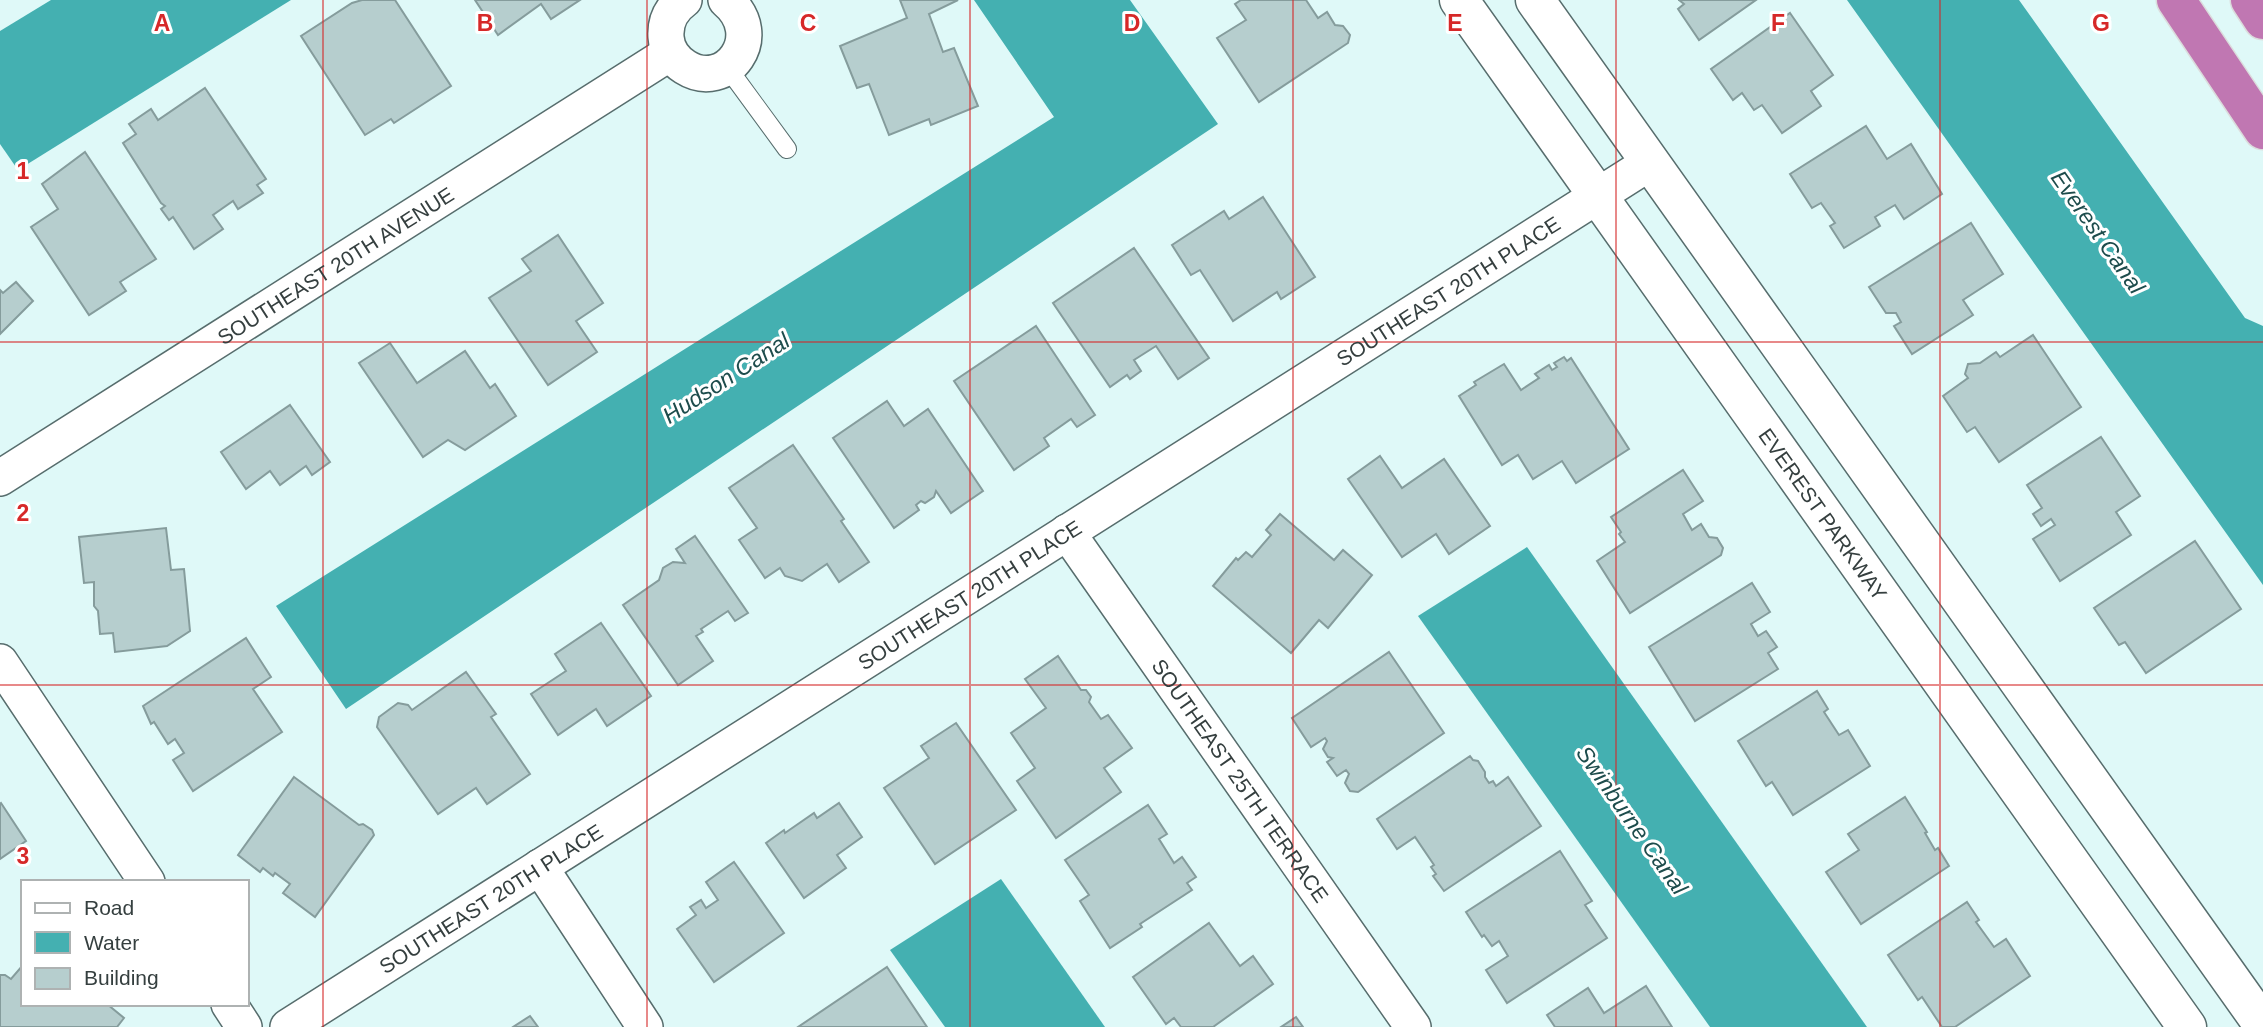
<svg xmlns="http://www.w3.org/2000/svg" width="2263" height="1027" font-family="Arial,sans-serif">
	<style>
		.water { fill: #44b0b1 }
		.building { fill: #b6cece; stroke: #859c9c; stroke-width: 2 }
		.lines { fill: none; stroke-linecap: round; stroke-linejoin: round }
		.lane-casing { stroke: #576d6d; stroke-width: 20 }
		.street-casing { stroke: #576d6d; stroke-width: 38 }
		.secondary-casing { stroke: #576d6d; stroke-width: 41 }
		.highway-casing { stroke: #dbdcdc; stroke-width: 41 }
		.lane { stroke: #fff; stroke-width: 18 }
		.street { stroke: #fff; stroke-width: 35 }
		.secondary { stroke: #fff; stroke-width: 38 }
		.highway { stroke: #c077b2; stroke-width: 38 }
		.grid { fill: none; stroke: #d62828; stroke-width: 2; stroke-opacity: 0.55 }
		.labels { text-anchor: middle; dominant-baseline: central; stroke-width: 6; stroke-linejoin: round; paint-order: stroke }
		.street-label { font-size: 21px; fill: #353f3f; stroke: #fff }
		.water-label { font-size: 23px; font-style: italic; fill: #1d4c4c; stroke: #fff }
		.grid-label { font-size: 23px; text-anchor: middle; font-weight: bold; fill: #d62828; stroke: #fff; stroke-width: 6; stroke-linejoin: round; paint-order: stroke }
	</style>
	<rect width="100%" height="100%" fill="#dff9f8"/>
	<!-- water -->
	<g class="water">
		<polygon points="51,0 291,0 18,170 0,144 0,31"/>
		<polygon points="974,0 1130,0 1218,124 346,709 276,606 1054,117"/>
		<polygon points="1847,0 2019,0 2245,318 2263,326 2263,585"/>
		<polygon points="1527,547 1867,1027 1710,1027 1418,616"/>
		<polygon points="1001,879 1105,1027 945,1027 890,950"/>
	</g>
	<!-- building -->
	<g class="building">
		<polygon points="362,0 395,0 451,86 394,123 391,119 365,135 301,36 352,3"/>
		<polygon points="475,0 580,0 551,19 541,4 498,35"/>
		<polygon points="900,0 958,0 929,14 943,52 954,48 978,106 931,125 929,119 889,135 869,84 857,88 840,46 907,18"/>
		<polygon points="1241,0 1306,0 1318,18 1327,12 1335,25 1343,26 1350,35 1348,43 1259,102 1217,38 1246,20 1235,4"/>
		<polygon points="1679,0 1678,0 1756,0 1699,40 1678,9 1684,4"/>
		<polygon points="1790,13 1833,75 1811,91 1821,106 1782,133 1762,105 1754,110 1742,93 1733,100 1711,69"/>
		<polygon points="205,88 266,179 257,185 263,193 238,209 233,201 213,215 223,229 194,249 173,217 169,220 161,209 165,206 161,203 123,143 136,134 129,124 151,109 158,120"/>
		<polygon points="1866,126 1887,159 1911,144 1942,194 1904,219 1895,205 1875,217 1880,226 1844,248 1830,226 1835,223 1821,203 1812,208 1790,174"/>
		<polygon points="85,152 156,259 120,282 126,291 89,315 31,227 58,209 42,184"/>
		<polygon points="1263,197 1315,277 1281,299 1277,292 1233,321 1200,270 1191,275 1172,245 1224,211 1229,219"/>
		<polygon points="1971,223 2003,274 1963,300 1973,315 1912,354 1894,326 1901,322 1896,313 1886,313 1869,287"/>
		<polygon points="558,235 603,303 576,321 597,352 548,385 489,298 531,271 522,259"/>
		<polygon points="1134,248 1209,358 1178,379 1156,346 1134,360 1141,371 1130,379 1127,375 1110,387 1053,303"/>
		<polygon points="16,282 33,301 0,334 0,290 3,293"/>
		<polygon points="1036,326 1095,415 1077,427 1071,419 1044,438 1049,446 1014,470 954,381"/>
		<polygon points="2033,335 2081,407 1999,462 1975,427 1967,432 1943,396 1968,378 1965,374 1968,364 1980,363 1996,352 2000,357"/>
		<polygon points="390,343 417,383 465,351 490,388 495,384 516,416 465,450 448,440 423,457 359,363"/>
		<polygon points="1564,357 1567,361 1571,358 1629,449 1576,483 1562,461 1533,479 1518,455 1502,465 1459,396 1476,385 1474,382 1504,364 1521,390 1539,378 1535,374 1549,365 1552,370 1557,367 1554,363"/>
		<polygon points="887,401 904,426 928,409 983,491 951,513 936,491 934,497 925,503 921,501 916,505 919,510 894,528 833,438"/>
		<polygon points="290,405 330,462 312,475 306,466 280,485 270,471 246,489 221,452"/>
		<polygon points="2101,437 2140,496 2116,512 2131,535 2060,581 2033,539 2055,525 2051,519 2041,526 2033,514 2042,508 2027,485"/>
		<polygon points="793,445 844,519 841,521 869,562 839,582 827,564 802,581 785,576 780,568 765,578 739,540 757,528 729,488"/>
		<polygon points="1380,456 1402,488 1444,459 1490,526 1449,554 1436,534 1402,557 1348,479"/>
		<polygon points="1683,470 1703,501 1683,514 1692,530 1701,524 1709,537 1717,538 1723,548 1721,555 1630,613 1597,561 1625,542 1619,534 1621,532 1611,517"/>
		<polygon points="1280,514 1334,560 1343,550 1372,575 1328,628 1319,620 1291,653 1213,586 1236,558 1238,560 1246,552 1252,557 1271,535 1266,530"/>
		<polygon points="166,528 171,570 184,569 190,631 167,646 115,652 113,633 100,634 98,611 94,606 94,582 84,583 79,537"/>
		<polygon points="695,536 748,613 735,621 728,611 701,629 703,632 696,636 713,661 678,685 623,605 659,580 663,568 673,562 685,563 676,549"/>
		<polygon points="2195,541 2241,609 2146,673 2125,642 2119,645 2094,608"/>
		<polygon points="1752,583 1770,612 1751,624 1758,636 1766,631 1777,647 1768,653 1778,669 1695,721 1649,647"/>
		<polygon points="601,623 651,696 607,726 596,709 558,735 531,694 566,671 555,654"/>
		<polygon points="246,638 271,677 253,689 282,732 193,791 173,760 184,753 175,739 168,744 154,722 151,724 143,706"/>
		<polygon points="1389,652 1444,733 1358,792 1350,791 1345,783 1349,774 1346,770 1337,776 1327,762 1333,758 1328,757 1323,749 1327,741 1325,738 1311,747 1292,718"/>
		<polygon points="1058,656 1081,690 1086,690 1091,697 1089,702 1101,719 1108,715 1132,748 1104,768 1121,792 1056,838 1017,781 1035,768 1011,733 1046,708 1025,679"/>
		<polygon points="466,672 496,714 491,717 530,774 487,804 476,788 438,814 377,727 379,717 398,703 408,705 412,710"/>
		<polygon points="1817,691 1828,709 1824,712 1839,735 1848,730 1870,766 1793,815 1772,782 1766,786 1738,741"/>
		<polygon points="956,723 1016,810 935,864 884,788 929,758 921,746"/>
		<polygon points="1470,756 1473,760 1478,761 1485,772 1485,777 1489,783 1493,781 1496,786 1508,777 1541,826 1444,891 1433,876 1436,874 1431,867 1434,865 1415,837 1397,849 1377,819"/>
		<polygon points="294,777 359,825 363,824 372,830 374,835 315,917 283,893 290,884 275,873 273,876 263,868 260,872 238,855"/>
		<polygon points="1905,797 1927,832 1925,833 1935,850 1938,848 1949,866 1861,924 1826,872 1859,850 1848,834"/>
		<polygon points="1,803 26,841 0,859 0,804"/>
		<polygon points="839,803 862,837 837,855 846,868 804,898 766,843 784,830 785,833 814,813 817,818"/>
		<polygon points="1148,805 1167,834 1159,839 1174,863 1182,857 1196,877 1187,883 1192,890 1140,924 1142,927 1110,948 1080,901 1089,895 1065,860"/>
		<polygon points="1560,851 1592,901 1585,905 1607,938 1507,1003 1486,970 1508,956 1499,941 1492,946 1484,935 1482,937 1466,912"/>
		<polygon points="734,862 784,933 714,982 677,929 696,915 690,907 701,900 706,908 718,900 706,882"/>
		<polygon points="1967,902 1979,920 1976,922 1994,947 2006,939 2030,976 1955,1027 1942,1027 1922,997 1918,1000 1888,955"/>
		<polygon points="1209,923 1240,966 1253,956 1273,984 1213,1027 1181,1027 1174,1018 1166,1024 1133,977"/>
		<polygon points="23,965 23,1004 107,1004 124,1018 117,1027 0,1027 0,975 5,975 11,979"/>
		<polygon points="887,967 927,1027 798,1027"/>
		<polygon points="1646,986 1672,1027 1555,1027 1547,1015 1588,988 1604,1013"/>
		<polygon points="530,1016 538,1027 513,1027"/>
		<polygon points="1296,1017 1303,1027 1281,1027"/>
	</g>
	<g class="lines">
		<!-- lane casing -->
		<g class="lane-casing">
			<polyline id="lane" points="727,67 787,149"/>
		</g>
		<!-- street casing -->
		<g class="street-casing">
			<g id="street">
				<path d="M684,0C671,9 665,21 666,37C667,50 674,60 685,67C726,93 769,36 726,0"/>
				<path id="s1" d="M0,478L670,53"/>
				<path id="s2" d="M1067,532L1413,1027"/>
				<polyline points="0,662 147,882"/>
				<polyline points="540,867 645,1027"/>
				<polyline points="229,1004 244,1027"/>
				<path id="s3" d="M288,1027L1651,162"/>
			</g>
		</g>
		<!-- secondary casing -->
		<g class="secondary-casing">
			<g id="secondary">
				<path id="s4" d="M1459,0L2187,1027"/>
				<polyline points="1535,0 2263,1025"/>
			</g>
		</g>
		<!-- highway casing -->
		<g class="highway-casing">
			<g id="highway">
				<polyline points="2176,0 2263,130"/>
				<polyline points="2250,0 2263,20"/>
			</g>
		</g>
		<!-- lane -->
		<use href="#lane" class="lane"/>
		<!-- street -->
		<use href="#street" class="street"/>
		<!-- secondary -->
		<use href="#secondary" class="secondary"/>
		<!-- highway -->
		<use href="#highway" class="highway"/>
	</g>
	<!-- grid -->
	<path class="grid" d="M323,0V1027M647,0V1027M970,0V1027M1293,0V1027M1616,0V1027M1940,0V1027M0,342H2263M0,685H2263"/>
	<g class="labels">
		<!-- street labels -->
		<g class="street-label">
			<text stroke="none"><textPath href="#s1" startOffset="397">SOUTHEAST 20TH AVENUE</textPath></text>
			<text stroke="none"><textPath href="#s3" startOffset="1374">SOUTHEAST 20TH PLACE</textPath></text>
			<text stroke="none"><textPath href="#s4" startOffset="630">EVEREST PARKWAY</textPath></text>
			<text stroke="none"><textPath href="#s3" startOffset="807">SOUTHEAST 20TH PLACE</textPath></text>
			<text stroke="none"><textPath href="#s2" startOffset="303">SOUTHEAST 25TH TERRACE</textPath></text>
			<text stroke="none"><textPath href="#s3" startOffset="240">SOUTHEAST 20TH PLACE</textPath></text>
		</g>
		<!-- water labels -->
		<g class="water-label">
			<text transform="translate(2098 232) rotate(55)">Everest Canal</text>
			<text transform="translate(726 378) rotate(-33)">Hudson Canal</text>
			<text transform="translate(1632 820) rotate(55)">Swinburne Canal</text>
		</g>
	</g>
	<g class="grid-label">
		<text x="162" y="31">A</text>
		<text x="485" y="31">B</text>
		<text x="808" y="31">C</text>
		<text x="1132" y="31">D</text>
		<text x="1455" y="31">E</text>
		<text x="1778" y="31">F</text>
		<text x="2101" y="31">G</text>
		<text x="23" y="179">1</text>
		<text x="23" y="521">2</text>
		<text x="23" y="864">3</text>
	</g>
	<!-- legend -->
	<rect x="21" y="880" width="228" height="126" fill="#ffffff" stroke="#aeb2b2" stroke-width="2"/>
	<rect x="35" y="903" width="35" height="10" fill="#ffffff" stroke="#aeb2b2" stroke-width="2"/>
	<text x="84" y="915" font-size="21" fill="#353f3f">Road</text>
	<rect x="35" y="932" width="35" height="21" fill="#44b0b1" stroke="#aeb2b2" stroke-width="2"/>
	<text x="84" y="950" font-size="21" fill="#353f3f">Water</text>
	<rect x="35" y="968" width="35" height="21" fill="#b6cece" stroke="#aeb2b2" stroke-width="2"/>
	<text x="84" y="985" font-size="21" fill="#353f3f">Building</text>
</svg>
